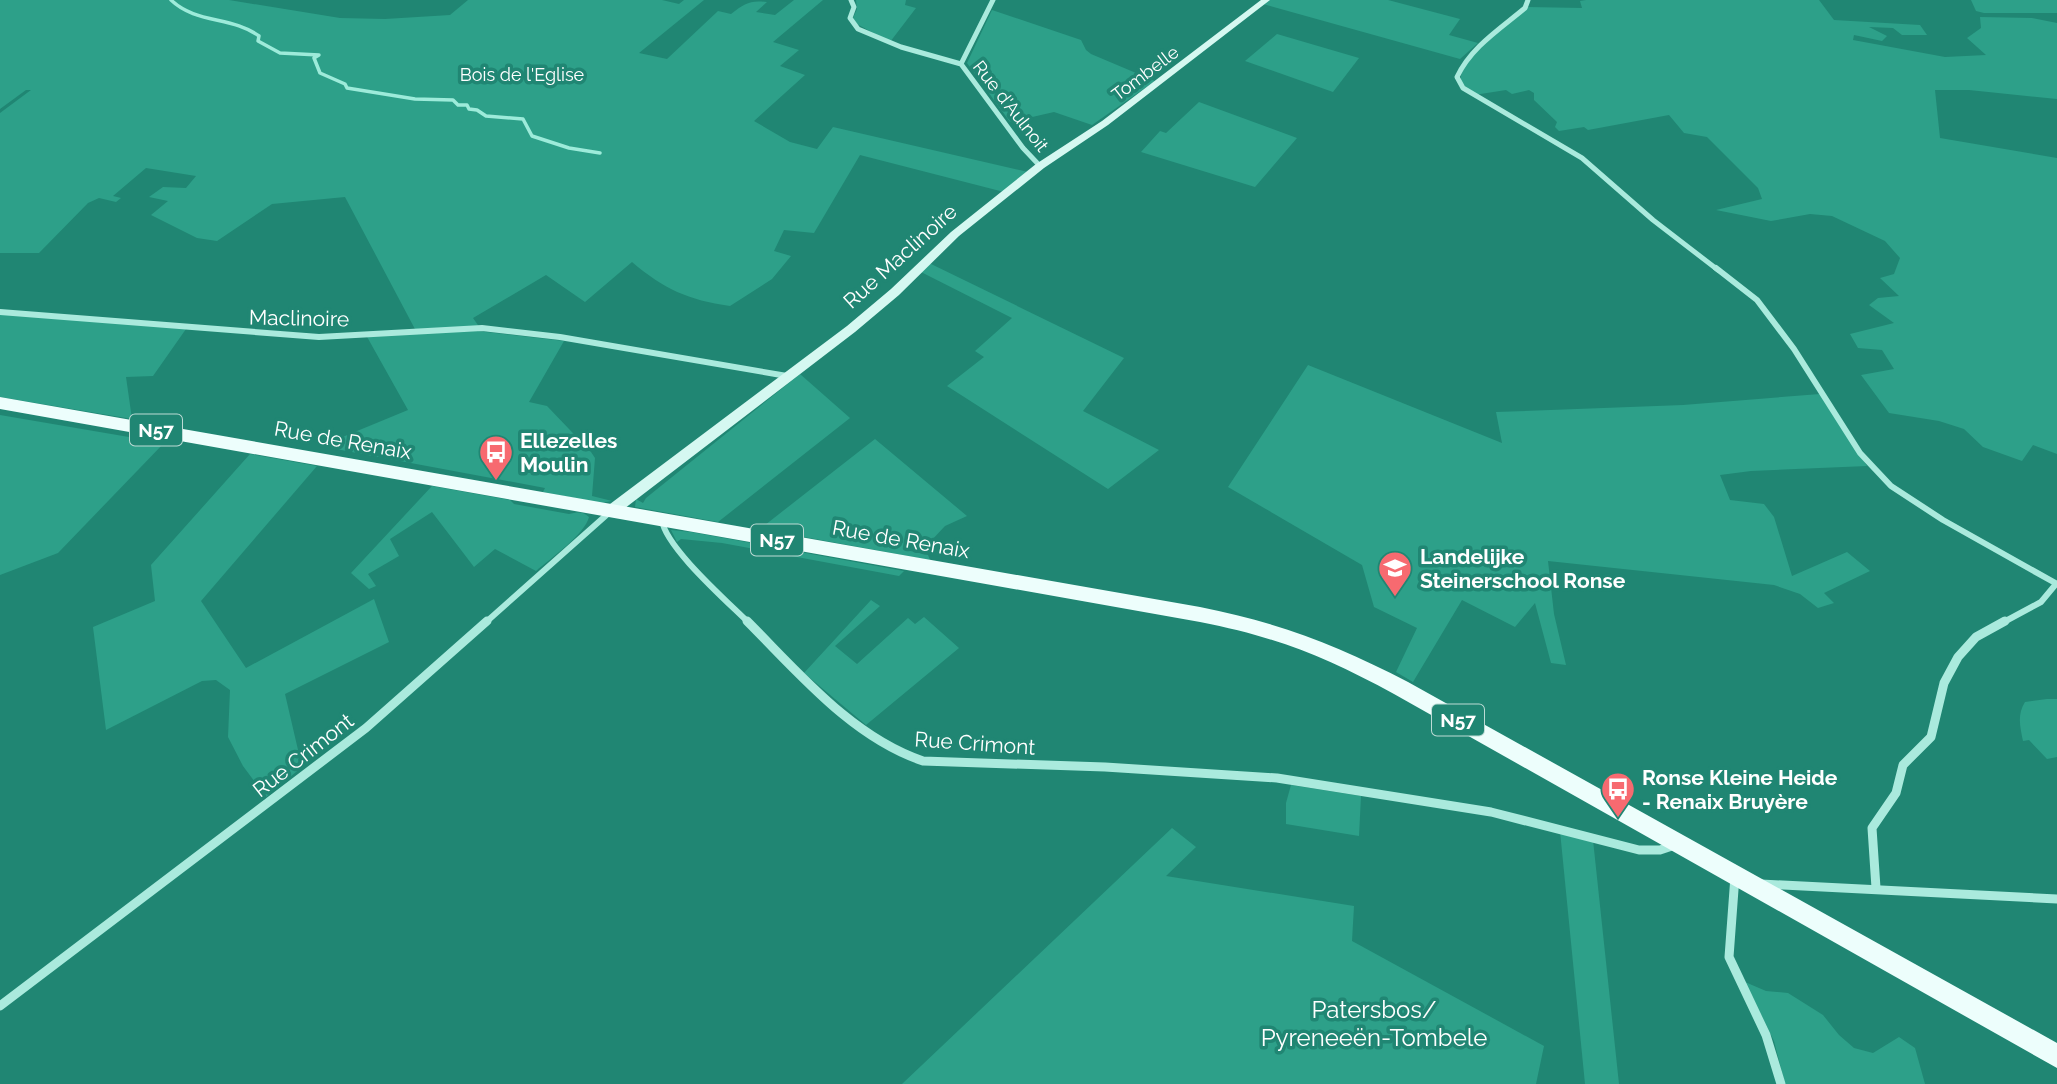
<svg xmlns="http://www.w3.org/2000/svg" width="2057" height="1084" font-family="Raleway,sans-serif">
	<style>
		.green { fill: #2da089 }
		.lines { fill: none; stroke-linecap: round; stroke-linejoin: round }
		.stream { stroke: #9debda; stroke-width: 3.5 }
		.street-far2 { stroke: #aaeadd; stroke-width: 5 }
		.street-far1 { stroke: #aaeadd; stroke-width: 6 }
		.street { stroke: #aaeadd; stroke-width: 9 }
		.secondary { fill: #d5f8f1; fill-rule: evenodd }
		.primary { fill: #edfefc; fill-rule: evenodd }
		.labels { text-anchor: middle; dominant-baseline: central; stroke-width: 7; stroke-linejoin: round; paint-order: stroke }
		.far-street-label { font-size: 18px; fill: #fff; stroke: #208673 }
		.far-park-label { font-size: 18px; fill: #fff; stroke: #208673 }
		.shield { fill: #208673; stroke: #bcdbd5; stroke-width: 2 }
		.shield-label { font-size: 19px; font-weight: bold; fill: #fff }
		.street-label { font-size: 21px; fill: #fff; stroke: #208673 }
		.poi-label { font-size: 21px; font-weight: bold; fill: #fff; stroke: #208673; text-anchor: start }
		.near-park-label { font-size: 24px; fill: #fff; stroke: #208673 }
	</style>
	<rect width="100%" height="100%" fill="#208673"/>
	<!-- green -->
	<g class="green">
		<path d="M0,0H229L340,18L385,19L450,15L468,0H662L679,4L684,0H704L639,53L667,59L718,11L731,14C745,3 750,0 767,2L756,12L775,15L794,0H823L773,42L799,50L780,66L805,75L754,121L790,142L817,149L833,127L1028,172L1004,192L860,155L814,233L784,230L774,251L791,256L772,279L730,306C688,300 664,289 632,262L585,302L546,275L473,318L480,328L416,331L345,197L272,204L217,241L197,238L151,215L168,201L149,197L163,187L186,188L196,176L146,168L113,196L121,198L116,202L99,198L88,203L39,253H0V113L31,90H26L0,109Z"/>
		<polygon points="856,0 906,0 905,5 916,8 890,42 855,23 853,18 857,9"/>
		<polygon points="1269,0 1388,0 1460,19 1449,35 1478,43 1460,59 1263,4"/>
		<path d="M1586,0H1819L1834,20L1920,25L1927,35H1902L1893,28L1869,27L1887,36L1882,41L1854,35L1853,40L1945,57L1986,55L1967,38L1981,28L1980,17L2032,18L2057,23V99L1969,90H1935L1940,138L2057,158V454L2033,445L2022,461L1983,447L1964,429L1939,421L1889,413L1861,375L1894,369L1882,350L1858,348L1850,334L1894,323L1869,305L1878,298L1899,296L1880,278L1894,274L1900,258L1885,241L1832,216L1810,214L1771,221L1716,210L1762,199L1758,188L1707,137L1684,133L1669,115L1588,130L1584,127L1559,131L1555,127L1557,122L1534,100V93L1529,90L1512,94L1506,90L1474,95L1461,84C1456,58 1508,24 1527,7L1582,8L1580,1Z"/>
		<polygon points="1971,0 2057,0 2057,13 1984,13 1976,11"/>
		<polygon points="992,10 1081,40 1086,50 1091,54 1155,81 1092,125 1054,112 1010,122 967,63"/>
		<polygon points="1277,34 1359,58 1333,92 1245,61"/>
		<polygon points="1199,102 1297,138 1255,187 1141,152 1160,131 1166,133"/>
		<polygon points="929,263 1124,358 1083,411 1159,450 1108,489 947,386 984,357 975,351 1012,318 921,272"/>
		<polygon points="0,313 186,329 153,376 126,377 132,419 0,397"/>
		<polygon points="477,331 564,341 529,402 547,406 591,452 595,458 592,496 612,501 601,503 543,492 545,488 325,447 328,443 408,410 366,335"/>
		<polygon points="1308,365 1502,443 1496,412 1683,405 1820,394 1867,466 1751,471 1720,475 1730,500 1764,504 1774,517 1792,576 1847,552 1870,571 1824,593 1834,603 1818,608 1800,594 1774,585 1548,561 1554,614 1566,665 1551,663 1535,603 1515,627 1462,600 1413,682 1396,672 1417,628 1374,607 1362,565 1228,487"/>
		<polygon points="800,374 850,418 718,522 635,507 636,499 643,503 646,498"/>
		<polygon points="0,415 164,443 58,553 0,575"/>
		<polygon points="875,439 967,516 945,526 930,542 906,550 928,555 930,560 766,530 770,527 765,525"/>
		<polygon points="250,454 317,466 201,601 246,668 374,599 389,642 285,694 302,767 266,797 243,766 228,737 230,690 216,680 202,681 106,730 93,627 155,601 151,565"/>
		<path d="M432,486L510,500L514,504L569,514C577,512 583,511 589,517C585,534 550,559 536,571L495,549L474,567L432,512L390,539L399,556L368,574L376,586L369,589L351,573Z"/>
		<polygon points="671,530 691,532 904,571 899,576 722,543 681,539 677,542"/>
		<polygon points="871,600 880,606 835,646 857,664 908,618 915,624 924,617 959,648 866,725 804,673"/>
		<path d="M2047,699H2057V757L2047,759L2029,740L2023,741C2020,726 2017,715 2025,702Z"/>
		<polygon points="1291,785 1361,796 1359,836 1286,824 1286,803"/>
		<polygon points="1172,828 1196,847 1166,876 1354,906 1352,941 1544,1046 1536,1084 902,1084"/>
		<polygon points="1560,831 1593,840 1619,1084 1585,1084"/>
		<polygon points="1745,982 1766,991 1788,993 1823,1015 1839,1035 1854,1048 1873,1053 1899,1037 1915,1048 1925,1084 1785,1084 1774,1041"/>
	</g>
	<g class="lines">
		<!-- stream -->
		<path class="stream" d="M171,0C196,24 232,16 259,36L258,41L280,53L319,55L314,58L320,73L345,84L347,88L415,99L453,100L458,105H467L469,109L477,110L486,116L523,119L532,136L569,148L600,153"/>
		<!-- street-far2 -->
		<g class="street-far2">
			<polyline points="851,0 854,7 850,18 858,29 901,47 961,64 1023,148 1040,166"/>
			<path d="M1528,0L1525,8C1500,29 1471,47 1457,77L1463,88L1582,158L1653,220L1718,270"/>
			<polyline points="961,64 993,0"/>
		</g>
		<!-- street-far1 -->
		<g class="street-far1">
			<polyline points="1716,268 1757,300 1794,349 1860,453 1891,486 1943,520 2057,584"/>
			<polyline points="0,312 319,337 482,328 560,337 787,376"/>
			<path d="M662,520C665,547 728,602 749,623"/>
			<polyline points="485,623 611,511"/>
			<polyline points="2002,623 2041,602 2056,584"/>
		</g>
		<!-- street -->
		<g class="street">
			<path d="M747,621C799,673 852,737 923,761L1105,767L1277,778L1491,812L1639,850H1660L1675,845"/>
			<polyline points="1735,876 1729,957 1766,1035 1781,1084"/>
			<polyline points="1761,884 2057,899"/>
			<polyline points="1876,888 1872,828 1896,793 1903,765 1931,737 1944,683 1958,657 1976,637 2005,621"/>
			<polyline points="0,1006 366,728 487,621"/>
		</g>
		<!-- secondary -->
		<polygon class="secondary" points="1261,0 1270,0 1108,125 1044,168 959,236 899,295 855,332 616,515 606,515 604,511 606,507 847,326 891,289 951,232 1036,164 1102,121"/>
		<!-- primary -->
		<path class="primary" d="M0,397L1200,607C1277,622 1339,646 1408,682L2057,1043V1068L1394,694C1326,657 1277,637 1200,622L0,409Z"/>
	</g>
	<!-- icons -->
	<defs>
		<g id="bus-pin" transform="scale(1.75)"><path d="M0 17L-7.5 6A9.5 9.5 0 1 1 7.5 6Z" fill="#f76a70" stroke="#208673"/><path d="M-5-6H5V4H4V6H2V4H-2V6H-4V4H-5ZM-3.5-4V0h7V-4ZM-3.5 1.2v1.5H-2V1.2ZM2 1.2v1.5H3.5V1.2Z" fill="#fff"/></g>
		<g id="school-pin" transform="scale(1.75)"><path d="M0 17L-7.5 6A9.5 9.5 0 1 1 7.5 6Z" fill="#f76a70" stroke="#208673"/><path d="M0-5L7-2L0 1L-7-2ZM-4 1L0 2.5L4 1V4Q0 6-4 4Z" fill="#fff"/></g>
	</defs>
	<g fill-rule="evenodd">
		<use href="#bus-pin" x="496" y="452"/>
		<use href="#school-pin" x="1395" y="568"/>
		<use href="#bus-pin" x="1618" y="789"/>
	</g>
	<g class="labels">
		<!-- far-street labels -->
		<g class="far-street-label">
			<text transform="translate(1145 73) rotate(-37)">Tombelle</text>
			<text transform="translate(1011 106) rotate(52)">Rue d'Aulnoit</text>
		</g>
		<!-- far-park labels -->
		<g class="far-park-label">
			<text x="522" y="74">Bois de l'Eglise</text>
		</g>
		<!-- shield labels -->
		<g class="shield">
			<rect x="130" y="414.5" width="52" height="31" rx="5"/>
			<rect x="751" y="524.5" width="52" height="31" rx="5"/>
			<rect x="1432" y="704.5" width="52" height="31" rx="5"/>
		</g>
		<g class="shield-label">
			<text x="156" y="430">N57</text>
			<text x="777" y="540">N57</text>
			<text x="1458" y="720">N57</text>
		</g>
		<!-- street labels -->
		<g class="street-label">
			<text transform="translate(900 256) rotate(-42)">Rue Maclinoire</text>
			<text transform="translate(299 318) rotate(1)">Maclinoire</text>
			<text transform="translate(343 440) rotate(10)">Rue de Renaix</text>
			<text transform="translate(901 539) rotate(10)">Rue de Renaix</text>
			<text transform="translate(975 743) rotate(4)">Rue Crimont</text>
			<text transform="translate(303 755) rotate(-38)">Rue Crimont</text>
		</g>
		<!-- poi labels -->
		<g class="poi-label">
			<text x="520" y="440">Ellezelles<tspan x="520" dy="24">Moulin</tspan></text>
			<text x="1420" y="556">Landelijke<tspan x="1420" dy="24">Steinerschool Ronse</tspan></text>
			<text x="1642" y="777">Ronse Kleine Heide<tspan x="1642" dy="24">- Renaix Bruyère</tspan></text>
		</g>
		<!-- near-park labels -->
		<g class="near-park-label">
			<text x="1374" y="1009">Patersbos/<tspan x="1374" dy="28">Pyreneeën-Tombele</tspan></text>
		</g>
	</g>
</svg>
